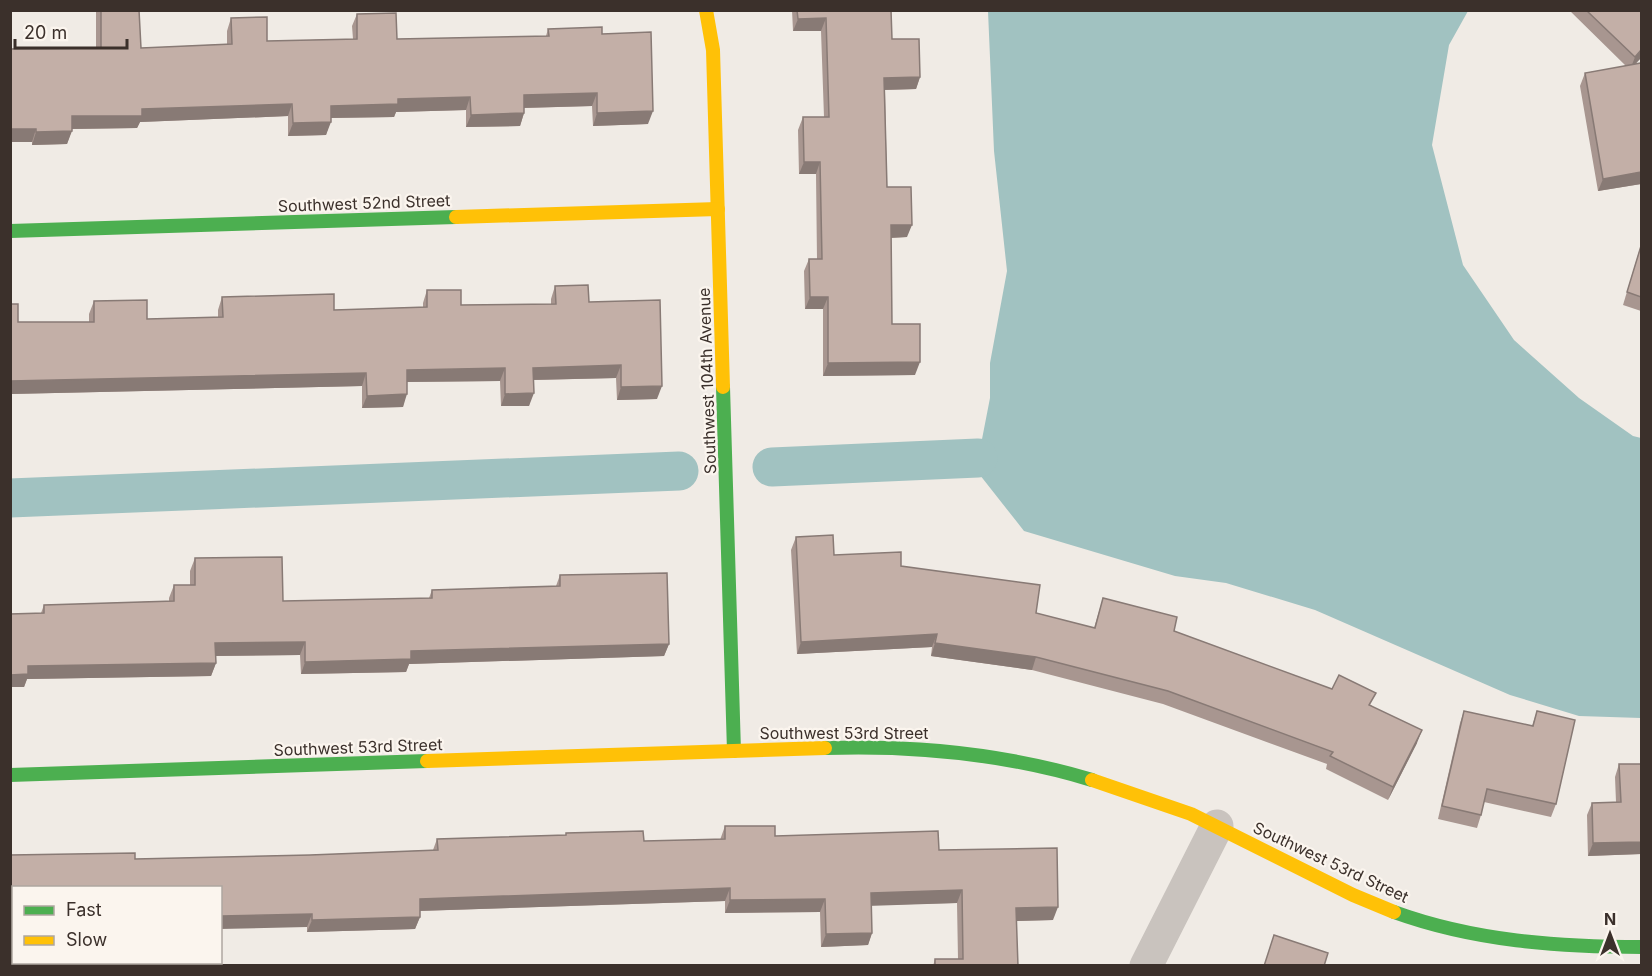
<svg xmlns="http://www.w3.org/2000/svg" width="1652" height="976" font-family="Inter,sans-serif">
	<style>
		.water { fill: #a1c2c1 }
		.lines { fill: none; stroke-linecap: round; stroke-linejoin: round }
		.canal { stroke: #a1c2c1; stroke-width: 39 }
		.street { stroke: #c9c3be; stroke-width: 33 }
		.fast { stroke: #4caf50; stroke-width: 14 }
		.slow { stroke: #ffc107; stroke-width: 14 }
		.wall { fill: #a89690 }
		.shaded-wall { fill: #887a75 }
		.building { fill: #c3afa7; stroke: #887a75; stroke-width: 1.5 }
		.labels { text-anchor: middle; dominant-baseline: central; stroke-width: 4.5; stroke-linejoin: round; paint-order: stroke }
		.street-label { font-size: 16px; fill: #3b302b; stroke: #fbf5ee }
	</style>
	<rect width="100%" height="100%" fill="#f0ebe5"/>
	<!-- water -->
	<polygon class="water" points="988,11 1468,11 1449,45 1432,145 1463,265 1514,340 1579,398 1633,436 1641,438 1641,718 1579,716 1510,695 1315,610 1226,583 1175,576 1024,531 976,470 990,398 990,363 1007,271 994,151"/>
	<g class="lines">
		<!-- canal -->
		<g class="canal">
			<polyline points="772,467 978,458"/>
			<polyline points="10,498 679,471"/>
		</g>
		<!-- street -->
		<polyline class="street" points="1146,966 1217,826"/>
		<!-- fast -->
		<g class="fast">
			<polyline points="10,231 456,217"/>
			<polyline points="723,387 734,751"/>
			<path d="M825,748C915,745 1006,754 1092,780"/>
			<polyline points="10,775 427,761"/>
			<path d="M1394,912C1474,941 1558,947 1642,947"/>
		</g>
		<!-- slow -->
		<g class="slow">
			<polyline points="706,10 713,50 723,387"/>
			<polyline points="456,217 718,209"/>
			<polyline points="427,761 825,748"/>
			<polyline points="1092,780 1191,814 1353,895 1394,912"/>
		</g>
	</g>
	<!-- wall -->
	<g class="wall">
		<polygon points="96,10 139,10 141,48 227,44 227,31 231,18 267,41 353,39 352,26 357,14 397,39 546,36 548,29 602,34 648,124 593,126 592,106 524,108 524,113 520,126 466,127 466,110 396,112 394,117 331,118 326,135 288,136 288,116 140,122 137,128 72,129 67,144 32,145 32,142 10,142 10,49 96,48"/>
		<polygon points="792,10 891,10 892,39 920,77 916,89 885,90 887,187 907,237 891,238 892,324 915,375 823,376 823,309 805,309 804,271 809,259 817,259 816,174 799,174 798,130 803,117 824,117 821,31 793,31"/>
		<polygon points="1569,10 1641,10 1636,64 1641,63 1641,184 1598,191 1580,86 1585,73 1626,66"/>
		<polygon points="1641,245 1641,311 1623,305"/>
		<polygon points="555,286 589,302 657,399 617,400 616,378 534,380 529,406 501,406 500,381 407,382 403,407 362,408 362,386 10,394 10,304 18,322 89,322 89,314 94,301 147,319 218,317 218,310 222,297 334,310 423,307 423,303 427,290 461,305 551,304 551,299"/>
		<polygon points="796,537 834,555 901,566 1036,613 1094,628 1103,598 1174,631 1371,705 1417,743 1388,800 1326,769 1327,764 1163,704 1032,670 931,656 932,647 797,654 791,550"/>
		<polygon points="195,558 283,601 429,598 432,590 556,586 560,575 669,644 664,656 409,664 406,672 301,674 300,655 216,656 216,663 211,676 27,679 24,687 10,687 10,614 41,613 44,605 169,601 169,598 174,585 190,585 190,571"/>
		<polygon points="1464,711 1532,726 1537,711 1556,804 1551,817 1484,802 1481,815 1477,828 1438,819 1460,723"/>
		<polygon points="1619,764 1641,854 1588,856 1587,815 1592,803 1616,802 1615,777"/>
		<polygon points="725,826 775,836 939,850 1053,920 1016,921 1018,966 933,966 935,959 958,959 957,903 872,905 872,933 868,945 821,947 820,912 725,913 725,901 420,911 420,917 415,929 307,932 307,927 220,888 14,888 14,922 10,922 10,855 135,859 310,855 433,850 437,839 566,835 566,833 644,841 720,840"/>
	</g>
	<!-- shaded-wall -->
	<g class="shaded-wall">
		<polygon points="826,18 821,31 793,31 798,19"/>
		<polygon points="1641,50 1641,58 1630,70 1635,57"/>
		<polygon points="920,77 916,89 880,90 884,78"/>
		<polygon points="597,93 592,106 519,108 524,95"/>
		<polygon points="470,97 466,110 396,112 394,117 326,118 331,106 398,99"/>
		<polygon points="292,104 288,116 140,122 137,128 67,129 72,116 142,109"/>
		<polygon points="653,111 648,124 593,126 597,113"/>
		<polygon points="524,113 520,126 466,127 471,115"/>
		<polygon points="331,122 326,135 288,136 293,123"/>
		<polygon points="10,129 36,129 32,142 10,142"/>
		<polygon points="72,131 67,144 32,145 36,132"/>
		<polygon points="804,162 820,162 816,174 799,174"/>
		<polygon points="1641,172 1641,184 1598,191 1603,179"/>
		<polygon points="891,225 912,225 907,237 886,238"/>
		<polygon points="810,297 828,297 823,309 805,309"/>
		<polygon points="920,362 915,375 823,376 828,363"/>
		<polygon points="621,365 616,378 529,380 533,368"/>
		<polygon points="505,368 500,381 402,382 407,370"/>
		<polygon points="366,373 362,386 10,394 10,381"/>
		<polygon points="662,386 657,399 617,400 621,387"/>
		<polygon points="534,393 529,406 501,406 505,394"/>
		<polygon points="407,394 403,407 362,408 367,396"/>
		<polygon points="937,634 932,647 797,654 801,642"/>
		<polygon points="305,642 300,655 211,656 215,643"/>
		<polygon points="935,643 1036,657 1032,670 931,656"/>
		<polygon points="669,644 664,656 409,664 406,672 301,674 305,662 411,651"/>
		<polygon points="216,663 211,676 27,679 24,687 10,687 10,675 28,666"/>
		<polygon points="1422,730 1417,743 1388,800 1393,787"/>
		<polygon points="1641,842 1641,854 1588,856 1593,843"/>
		<polygon points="730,888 725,901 415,911 420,899"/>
		<polygon points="962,890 957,903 867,906 871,893"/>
		<polygon points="825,899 820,912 725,913 730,900"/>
		<polygon points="1058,907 1053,920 1011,921 1016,908"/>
		<rect x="10" y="910" width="4" height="12"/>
		<polygon points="312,914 307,927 220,929 220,916"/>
		<polygon points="420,917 415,929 307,932 312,920"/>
		<polygon points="872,933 868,945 821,947 826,934"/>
	</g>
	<!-- building -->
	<g class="building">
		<polygon points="101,10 139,10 141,48 232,44 231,18 267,17 267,41 357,39 357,14 396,13 397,39 549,36 548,29 602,27 602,34 651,32 653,111 597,113 597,93 524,95 524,113 471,115 470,97 398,99 398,104 331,106 331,122 293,123 292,104 142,109 142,116 72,116 72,131 36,132 36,129 10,129 10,49 101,48"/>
		<polygon points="797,10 891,10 892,39 919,39 920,77 884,78 887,187 911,187 912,225 891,225 892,324 920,324 920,362 828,363 828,297 810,297 809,259 822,259 820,162 804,162 803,117 829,117 826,18 798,19"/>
		<polygon points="1586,10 1641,10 1641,50 1635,57"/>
		<polygon points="1641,63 1641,172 1603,179 1585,73"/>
		<polygon points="1641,246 1641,297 1627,292"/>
		<polygon points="588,285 589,302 660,300 662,386 621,387 621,365 533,368 534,393 505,394 505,368 407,370 407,394 367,396 366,373 10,381 10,304 18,304 18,322 94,322 94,301 147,300 147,319 223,317 222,297 334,294 334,310 427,307 427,290 461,290 461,305 556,304 555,286"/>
		<polygon points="833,535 834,555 901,552 901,566 1040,585 1036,613 1095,628 1103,598 1177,617 1174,631 1332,689 1339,675 1376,693 1369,705 1422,730 1393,787 1330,756 1333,752 1168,691 1036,657 935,643 937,634 801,642 796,537"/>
		<polygon points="282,557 283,601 432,598 432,590 560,586 560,575 667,573 669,644 411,651 411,659 305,662 305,642 215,643 216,663 28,666 28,674 10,675 10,614 44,613 44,605 174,601 174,585 195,585 195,558"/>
		<polygon points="1464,711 1533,726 1537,711 1575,720 1556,804 1487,789 1481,815 1442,806"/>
		<polygon points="1619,764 1641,764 1641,842 1593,843 1592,803 1621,802"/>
		<polygon points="725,826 775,826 775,836 938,831 939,850 1057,848 1058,907 1016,908 1018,966 935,966 935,959 963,959 962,890 871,893 872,933 826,934 825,899 730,900 730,888 420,899 420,917 312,920 312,914 220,916 220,888 14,888 14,910 10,910 10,855 135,853 135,859 310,855 438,850 437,839 566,835 566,833 643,831 644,841 725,839"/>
		<polygon points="1274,935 1328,953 1324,966 1264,966"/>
	</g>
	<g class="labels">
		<!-- street labels -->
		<g class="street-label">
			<text transform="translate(364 203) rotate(-2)">Southwest 52nd Street</text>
			<text transform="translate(707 381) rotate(-92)">Southwest 104th Avenue</text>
			<text x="844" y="733">Southwest 53rd Street</text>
			<text transform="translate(358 747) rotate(-2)">Southwest 53rd Street</text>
			<text transform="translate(1331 862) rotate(25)">Southwest 53rd Street</text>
		</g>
	</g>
	<!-- border -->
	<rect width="1652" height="976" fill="none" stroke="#3b302b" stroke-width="24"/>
	<!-- legend -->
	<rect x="12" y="886" width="210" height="78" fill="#fbf5ee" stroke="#aea6a0" stroke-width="1.5"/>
	<rect x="24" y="906" width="30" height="9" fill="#4caf50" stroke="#aea6a0" stroke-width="1.5"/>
	<text x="66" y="916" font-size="18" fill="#3b302b">Fast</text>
	<rect x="24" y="936" width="30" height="9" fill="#ffc107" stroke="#aea6a0" stroke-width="1.5"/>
	<text x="66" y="946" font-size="18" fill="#3b302b">Slow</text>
	<!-- north arrow -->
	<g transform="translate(1610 934)" stroke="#fbf5ee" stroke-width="4.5" paint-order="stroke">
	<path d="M0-4.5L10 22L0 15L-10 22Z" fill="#3b302b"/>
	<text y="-9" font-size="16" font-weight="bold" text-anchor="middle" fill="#3b302b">N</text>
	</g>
	<!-- scale -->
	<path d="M15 39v9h112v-9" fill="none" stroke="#3b302b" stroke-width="3"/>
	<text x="24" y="39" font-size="18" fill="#3b302b" stroke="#fbf5ee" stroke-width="4.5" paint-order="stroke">20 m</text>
</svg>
